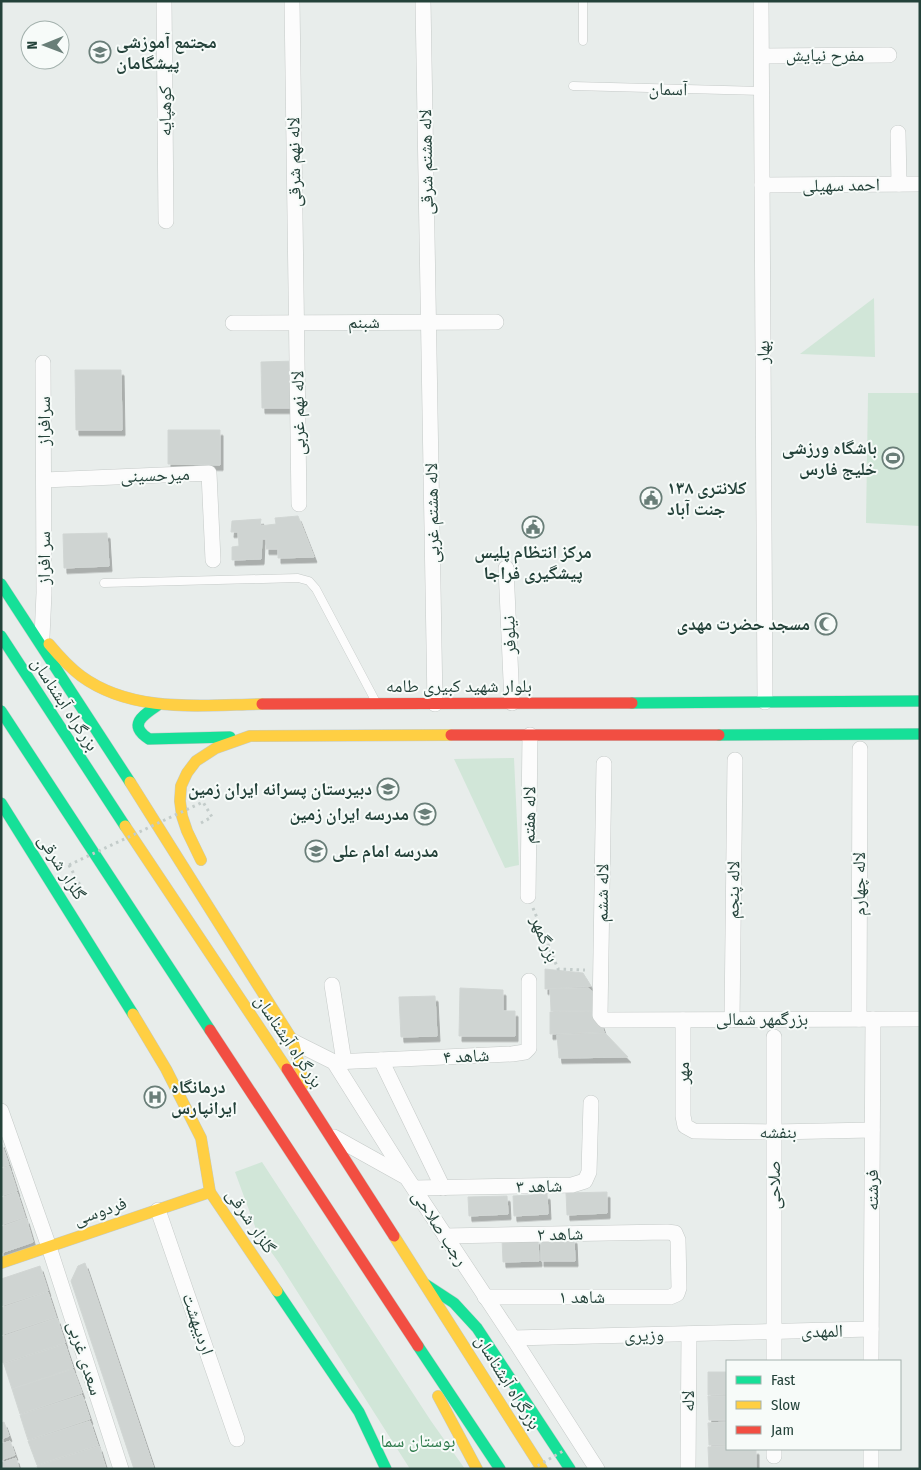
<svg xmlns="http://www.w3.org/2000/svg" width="921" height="1470" font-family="'Fira Sans Condensed','Noto Naskh Arabic',sans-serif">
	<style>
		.green { fill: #d1e6d8 }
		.building { fill: #cfd4d2; stroke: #d1d6d4; filter: url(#shadow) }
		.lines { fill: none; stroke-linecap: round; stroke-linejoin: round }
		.lane-casing { stroke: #c5cac8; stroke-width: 9 }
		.street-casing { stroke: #c5cac8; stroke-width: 16 }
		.fast-casing { stroke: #c3cbc8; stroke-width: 12 }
		.slow-casing { stroke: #c3cbc8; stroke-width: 12 }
		.jam-casing { stroke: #c3cbc8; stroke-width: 12 }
		.path { stroke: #c3ccca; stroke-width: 3; stroke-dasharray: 2.5 4; stroke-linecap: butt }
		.lane { stroke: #fcfcfc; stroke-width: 8 }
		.street { stroke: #fcfcfc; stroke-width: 15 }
		.fast { stroke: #16e098; stroke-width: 11 }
		.slow { stroke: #ffcf43; stroke-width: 11 }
		.jam { stroke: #f24e42; stroke-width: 11 }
		.path-bridge { stroke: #c3ccca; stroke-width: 3; stroke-dasharray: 2.5 4; stroke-linecap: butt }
		.labels { text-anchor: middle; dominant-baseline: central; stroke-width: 4; stroke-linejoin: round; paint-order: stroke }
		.poi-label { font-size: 18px; font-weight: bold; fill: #24423a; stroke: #f7fbf9; text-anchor: start }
		.street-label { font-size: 18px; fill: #24423a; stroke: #f7fbf9 }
		.park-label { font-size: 18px; fill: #2d7a4b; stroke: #f7fbf9 }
	</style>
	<defs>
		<filter id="shadow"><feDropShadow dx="3" dy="5.5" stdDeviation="0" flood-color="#0004"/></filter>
	</defs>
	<rect width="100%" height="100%" fill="#e8edeb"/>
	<!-- green -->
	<g class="green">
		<polygon points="874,298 875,357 800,354"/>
		<polygon points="868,393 920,393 920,526 866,523"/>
		<polygon points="514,758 519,865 505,868 454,759"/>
		<polygon points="262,1162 431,1421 465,1469 410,1469 279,1263 257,1232 235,1172"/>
	</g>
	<!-- building -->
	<g class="building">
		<polygon points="295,361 295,408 262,408 261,362"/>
		<polygon points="75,370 121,370 122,430 76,430"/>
		<polygon points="168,430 220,430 220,465 168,464"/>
		<polygon points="298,516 314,557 278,558 278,549 266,549 266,539 262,539 261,559 232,560 232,547 239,546 238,532 231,532 232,521 261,519 260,526 276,524 275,518"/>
		<polygon points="107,533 109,566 64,568 63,534"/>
		<polygon points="545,969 583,973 591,986 545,989"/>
		<polygon points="460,988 503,990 503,1011 515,1011 515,1036 459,1036"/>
		<polygon points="588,988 596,995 599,1011 551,1011 550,989"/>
		<polygon points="435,996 437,1036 401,1037 399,997"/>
		<polygon points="597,1011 604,1032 550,1034 550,1012"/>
		<polygon points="605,1033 628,1057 559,1058 557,1035"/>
		<polygon points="1,1142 9,1165 1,1167"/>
		<polygon points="9,1166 17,1191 1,1196 1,1169"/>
		<polygon points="17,1192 25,1217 1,1225 1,1198"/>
		<polygon points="607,1192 607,1213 567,1215 566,1193"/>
		<polygon points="547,1194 548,1214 514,1216 513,1196"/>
		<polygon points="507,1196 508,1214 469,1216 468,1197"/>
		<polygon points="26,1218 33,1242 1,1253 1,1227"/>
		<polygon points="574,1238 575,1261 541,1261 541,1240"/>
		<polygon points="538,1239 539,1261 503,1262 502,1240"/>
		<polygon points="85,1263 154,1469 134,1469 71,1281 78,1266"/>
		<polygon points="40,1266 48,1291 1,1306 1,1279"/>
		<polygon points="48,1292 56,1317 1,1335 1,1308"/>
		<polygon points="57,1318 65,1343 3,1363 1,1358 1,1337"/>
		<polygon points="65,1344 73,1368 12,1389 4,1364"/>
		<polygon points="73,1369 82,1393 20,1414 12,1389"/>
		<polygon points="708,1372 727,1372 727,1394 708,1395"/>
		<polygon points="82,1395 90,1419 28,1440 20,1415"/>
		<polygon points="708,1396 727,1396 727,1420 709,1420"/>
		<polygon points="90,1421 98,1445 37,1465 28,1441"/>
		<polygon points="4,1422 9,1436 1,1439 1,1423"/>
		<polygon points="727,1422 727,1445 709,1445 708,1423"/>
		<polygon points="10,1441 15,1455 1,1460 1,1444"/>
		<polygon points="99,1446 106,1469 38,1469 37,1466"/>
		<polygon points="727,1446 727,1449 756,1449 756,1469 709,1469 708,1447"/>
		<polygon points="16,1458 19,1469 1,1469 1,1463"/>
	</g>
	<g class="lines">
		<!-- lane casing -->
		<g class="lane-casing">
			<g id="lane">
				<polyline points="583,41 583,1"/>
				<polyline points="573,86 762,91"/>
				<polyline points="104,583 298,578 309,581 316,589 376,702"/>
			</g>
		</g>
		<!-- street casing -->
		<g class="street-casing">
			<g id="street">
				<polyline points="164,1 166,221"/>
				<polyline points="292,1 299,504"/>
				<polyline points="423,1 435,704"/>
				<polyline points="761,1 765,702"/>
				<polyline points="762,56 889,55"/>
				<polyline points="898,133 899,184"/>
				<polyline points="762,185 920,184"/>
				<polyline points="233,323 496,322"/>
				<polyline points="44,480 209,473 213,560"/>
				<polyline points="506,568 512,703"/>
				<polyline points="42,637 44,593 43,363"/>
				<polyline points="604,764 600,1015 604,1020 920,1019"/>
				<polyline points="528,896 530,735"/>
				<polyline points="332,985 344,1062"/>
				<polyline points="859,1019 860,749"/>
				<polyline points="683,1020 683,1116 685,1126 694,1131 774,1132 872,1130"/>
				<polyline points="732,1020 735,760"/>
				<polyline points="290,1040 334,1062 407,1178 513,1338 597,1469"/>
				<polyline points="381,1060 443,1188"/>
				<polyline points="334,1062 512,1054 525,1052 529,1048 529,981"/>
				<polyline points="1,1111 49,1247 121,1469"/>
				<polyline points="334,1137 404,1176"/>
				<polyline points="414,1188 572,1185 585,1181 589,1172 591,1103"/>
				<polyline points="158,1210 237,1439"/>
				<polyline points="445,1236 667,1232 675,1233 678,1240 679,1288 677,1294 670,1297 485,1297"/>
				<polyline points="513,1338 871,1329"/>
				<polyline points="774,1361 774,1037"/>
				<polyline points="871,1361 873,1019"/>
				<polyline points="871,1449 871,1469"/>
				<polyline points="774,1456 774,1449"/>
				<polyline points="688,1469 689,1334"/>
			</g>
		</g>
		<!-- fast casing -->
		<g class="fast-casing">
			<g id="fast">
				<polyline points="1,584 130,782"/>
				<polyline points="1,636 125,826"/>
				<polyline points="632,703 920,701"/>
				<path d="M158,705C143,715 127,725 149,739L230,737"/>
				<polyline points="1,711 210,1030"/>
				<polyline points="719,735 920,734"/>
				<polyline points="1,803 133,1014"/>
				<polyline points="425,1284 454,1303 477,1328 570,1469"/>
				<polyline points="277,1291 359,1412 386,1469"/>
				<polyline points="418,1346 500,1469"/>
			</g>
		</g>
		<!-- slow casing -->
		<g class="slow-casing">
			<g id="slow">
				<path d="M49,644C59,656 69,667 81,676C133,714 202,705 262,704"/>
				<polyline points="130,782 293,1041 304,1084"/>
				<polyline points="125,826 287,1069"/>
				<polyline points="201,860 187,831 182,816 180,801 181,786 187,773 196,761 216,748 250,736 451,735"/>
				<polyline points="133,1014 166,1069 201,1138 210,1192 277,1291"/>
				<polyline points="394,1236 542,1469"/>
				<polyline points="1,1263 210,1192"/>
				<polyline points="438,1396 477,1469"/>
			</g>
		</g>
		<!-- jam casing -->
		<g class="jam-casing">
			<g id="jam">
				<polyline points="262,704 632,703"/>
				<polyline points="451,735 719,735"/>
				<polyline points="210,1030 418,1346"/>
				<polyline points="287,1069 394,1236"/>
			</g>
		</g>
		<!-- path -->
		<g class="path">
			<polyline points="201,823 212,817 203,802"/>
			<polyline points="69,865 81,887 78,893"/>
			<polyline points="533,908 558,969 585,970"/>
		</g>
		<!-- lane -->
		<use href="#lane" class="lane"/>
		<!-- street -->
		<use href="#street" class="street"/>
		<!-- fast -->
		<use href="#fast" class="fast"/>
		<!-- slow -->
		<use href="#slow" class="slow"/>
		<!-- jam -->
		<use href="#jam" class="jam"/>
		<!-- path-bridge -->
		<g class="path-bridge">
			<polyline points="69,865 203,802"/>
			<polyline points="532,1469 563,1451"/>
		</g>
	</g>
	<!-- icons -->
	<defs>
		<g id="school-ring" transform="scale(1.125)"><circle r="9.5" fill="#f7fbf9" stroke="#697e78" stroke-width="1.5"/><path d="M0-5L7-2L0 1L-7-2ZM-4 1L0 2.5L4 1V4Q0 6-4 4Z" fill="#697e78"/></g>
		<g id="stadium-ring" transform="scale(1.125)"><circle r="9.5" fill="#f7fbf9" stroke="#697e78" stroke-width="1.5"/><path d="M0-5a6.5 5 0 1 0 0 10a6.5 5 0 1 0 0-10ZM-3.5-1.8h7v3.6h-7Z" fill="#697e78"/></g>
		<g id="civic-ring" transform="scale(1.125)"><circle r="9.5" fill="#f7fbf9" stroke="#697e78" stroke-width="1.5"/><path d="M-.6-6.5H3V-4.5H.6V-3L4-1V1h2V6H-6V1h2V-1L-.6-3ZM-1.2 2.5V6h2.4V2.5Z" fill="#697e78"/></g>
		<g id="mosque-ring" transform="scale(1.125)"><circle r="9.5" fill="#f7fbf9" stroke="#697e78" stroke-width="1.5"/><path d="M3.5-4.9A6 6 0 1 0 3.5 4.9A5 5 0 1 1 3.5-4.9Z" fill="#697e78"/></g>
		<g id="hospital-ring" transform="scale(1.125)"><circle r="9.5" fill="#f7fbf9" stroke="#697e78" stroke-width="1.5"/><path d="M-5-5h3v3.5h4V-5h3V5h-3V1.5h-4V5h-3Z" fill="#697e78"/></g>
	</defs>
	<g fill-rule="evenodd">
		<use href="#school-ring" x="100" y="52"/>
		<use href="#stadium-ring" x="893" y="458"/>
		<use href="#civic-ring" x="651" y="498"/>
		<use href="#civic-ring" x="533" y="527"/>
		<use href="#mosque-ring" x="826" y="624"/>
		<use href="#school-ring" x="388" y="789"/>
		<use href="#school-ring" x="425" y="814"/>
		<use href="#school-ring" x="316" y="851"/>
		<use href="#hospital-ring" x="155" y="1097"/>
	</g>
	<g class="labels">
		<!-- poi labels -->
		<g class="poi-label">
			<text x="116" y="42">مجتمع آموزشی<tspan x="116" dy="21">پیشگامان</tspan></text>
			<text x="877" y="448" text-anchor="end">باشگاه ورزشی<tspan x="877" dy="21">خلیج فارس</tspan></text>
			<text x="667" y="488">کلانتری ۱۳۸<tspan x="667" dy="21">جنت آباد</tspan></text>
			<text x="533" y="552" text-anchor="middle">مرکز انتظام پلیس<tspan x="533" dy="21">پیشگیری فراجا</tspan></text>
			<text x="810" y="624" text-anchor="end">مسجد حضرت مهدی</text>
			<text x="372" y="789" text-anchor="end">دبیرستان پسرانه ایران زمین</text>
			<text x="409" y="814" text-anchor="end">مدرسه ایران زمین</text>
			<text x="332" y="851">مدرسه امام علی</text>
			<text x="171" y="1087">درمانگاه<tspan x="171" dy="21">ایرانپارس</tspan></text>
		</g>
		<!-- street labels -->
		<g class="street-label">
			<text x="825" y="55">مفرح نیایش</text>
			<text transform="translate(668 89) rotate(1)">آسمان</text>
			<text transform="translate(165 111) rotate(-90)">کوهپایه</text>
			<text transform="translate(294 162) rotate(-91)">لاله نهم شرقی</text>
			<text transform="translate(426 162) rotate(-91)">لاله هشتم شرقی</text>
			<text transform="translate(841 185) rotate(-1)">احمد سهیلی</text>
			<text x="364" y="322">شبنم</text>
			<text transform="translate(763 352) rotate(-90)">بهار</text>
			<text transform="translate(298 413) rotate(-91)">لاله نهم غربی</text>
			<text transform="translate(44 421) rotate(-90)">سرافراز</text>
			<text transform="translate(155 475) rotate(-2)">میرحسینی</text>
			<text transform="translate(432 513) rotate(-91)">لاله هشتم غربی</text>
			<text transform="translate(44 558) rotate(-90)">سر افراز</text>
			<text transform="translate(509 635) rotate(-92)">نیلوفر</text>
			<text x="459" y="686">بلوار شهید کبیری طامه</text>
			<text transform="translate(65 704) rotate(57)">بزرگراه آبشناسان</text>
			<text transform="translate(529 815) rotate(-89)">لاله هفتم</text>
			<text transform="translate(62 867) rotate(58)">گلزار شرقی</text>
			<text transform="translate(859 884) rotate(-90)">لاله چهارم</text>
			<text transform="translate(733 890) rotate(-89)">لاله پنجم</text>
			<text transform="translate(602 893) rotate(-89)">لاله ششم</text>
			<text transform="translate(545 939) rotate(68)">بزرگمهر</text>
			<text x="762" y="1019">بزرگمهر شمالی</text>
			<text transform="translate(289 1041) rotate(56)">بزرگراه آبشناسان</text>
			<text transform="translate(466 1056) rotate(-3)">شاهد ۴</text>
			<text transform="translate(683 1073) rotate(-90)">مهر</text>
			<text x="778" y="1132">بنفشه</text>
			<text transform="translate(774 1185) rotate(-90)">صلاحی</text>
			<text transform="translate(539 1186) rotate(-1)">شاهد ۳</text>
			<text transform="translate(872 1190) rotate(-90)">فرشته</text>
			<text transform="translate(100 1211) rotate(-19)">فردوسی</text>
			<text transform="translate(251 1221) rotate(56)">گلزار شرقی</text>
			<text transform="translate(440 1228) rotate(57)">رجب صلاحی</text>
			<text transform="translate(560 1234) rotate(-1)">شاهد ۲</text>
			<text x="582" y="1297">شاهد ۱</text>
			<text transform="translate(198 1324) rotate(71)">اردیبهشت</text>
			<text transform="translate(822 1331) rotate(-1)">المهدی</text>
			<text transform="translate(644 1335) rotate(-1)">وزیری</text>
			<text transform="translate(85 1358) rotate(72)">سعدی غربی</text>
			<text transform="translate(508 1382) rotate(58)">بزرگراه آبشناسان</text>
			<text transform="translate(688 1401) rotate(-90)">لاله</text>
		</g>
		<!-- park labels -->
		<g class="park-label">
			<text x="418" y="1441">بوستان سما</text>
		</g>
	</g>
	<!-- border -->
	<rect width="921" height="1470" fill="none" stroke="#24423a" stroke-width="5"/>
	<!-- legend -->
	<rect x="726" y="1360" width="175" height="90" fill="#f7fbf9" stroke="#a3b1ad"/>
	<rect x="736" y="1376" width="25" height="8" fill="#16e098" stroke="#a3b1ad"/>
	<text x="771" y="1385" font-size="15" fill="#24423a">Fast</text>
	<rect x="736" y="1401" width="25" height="8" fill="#ffcf43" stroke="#a3b1ad"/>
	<text x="771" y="1410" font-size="15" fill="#24423a">Slow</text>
	<rect x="736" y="1426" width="25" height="8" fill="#f24e42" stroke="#a3b1ad"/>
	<text x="771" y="1435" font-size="15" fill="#24423a">Jam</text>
	<!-- north arrow -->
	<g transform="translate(45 45) rotate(269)"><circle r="24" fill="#f7fbf9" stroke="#a3b1ad"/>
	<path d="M0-4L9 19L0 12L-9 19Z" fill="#697e78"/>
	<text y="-8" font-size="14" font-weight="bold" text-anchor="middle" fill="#24423a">N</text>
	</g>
</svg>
